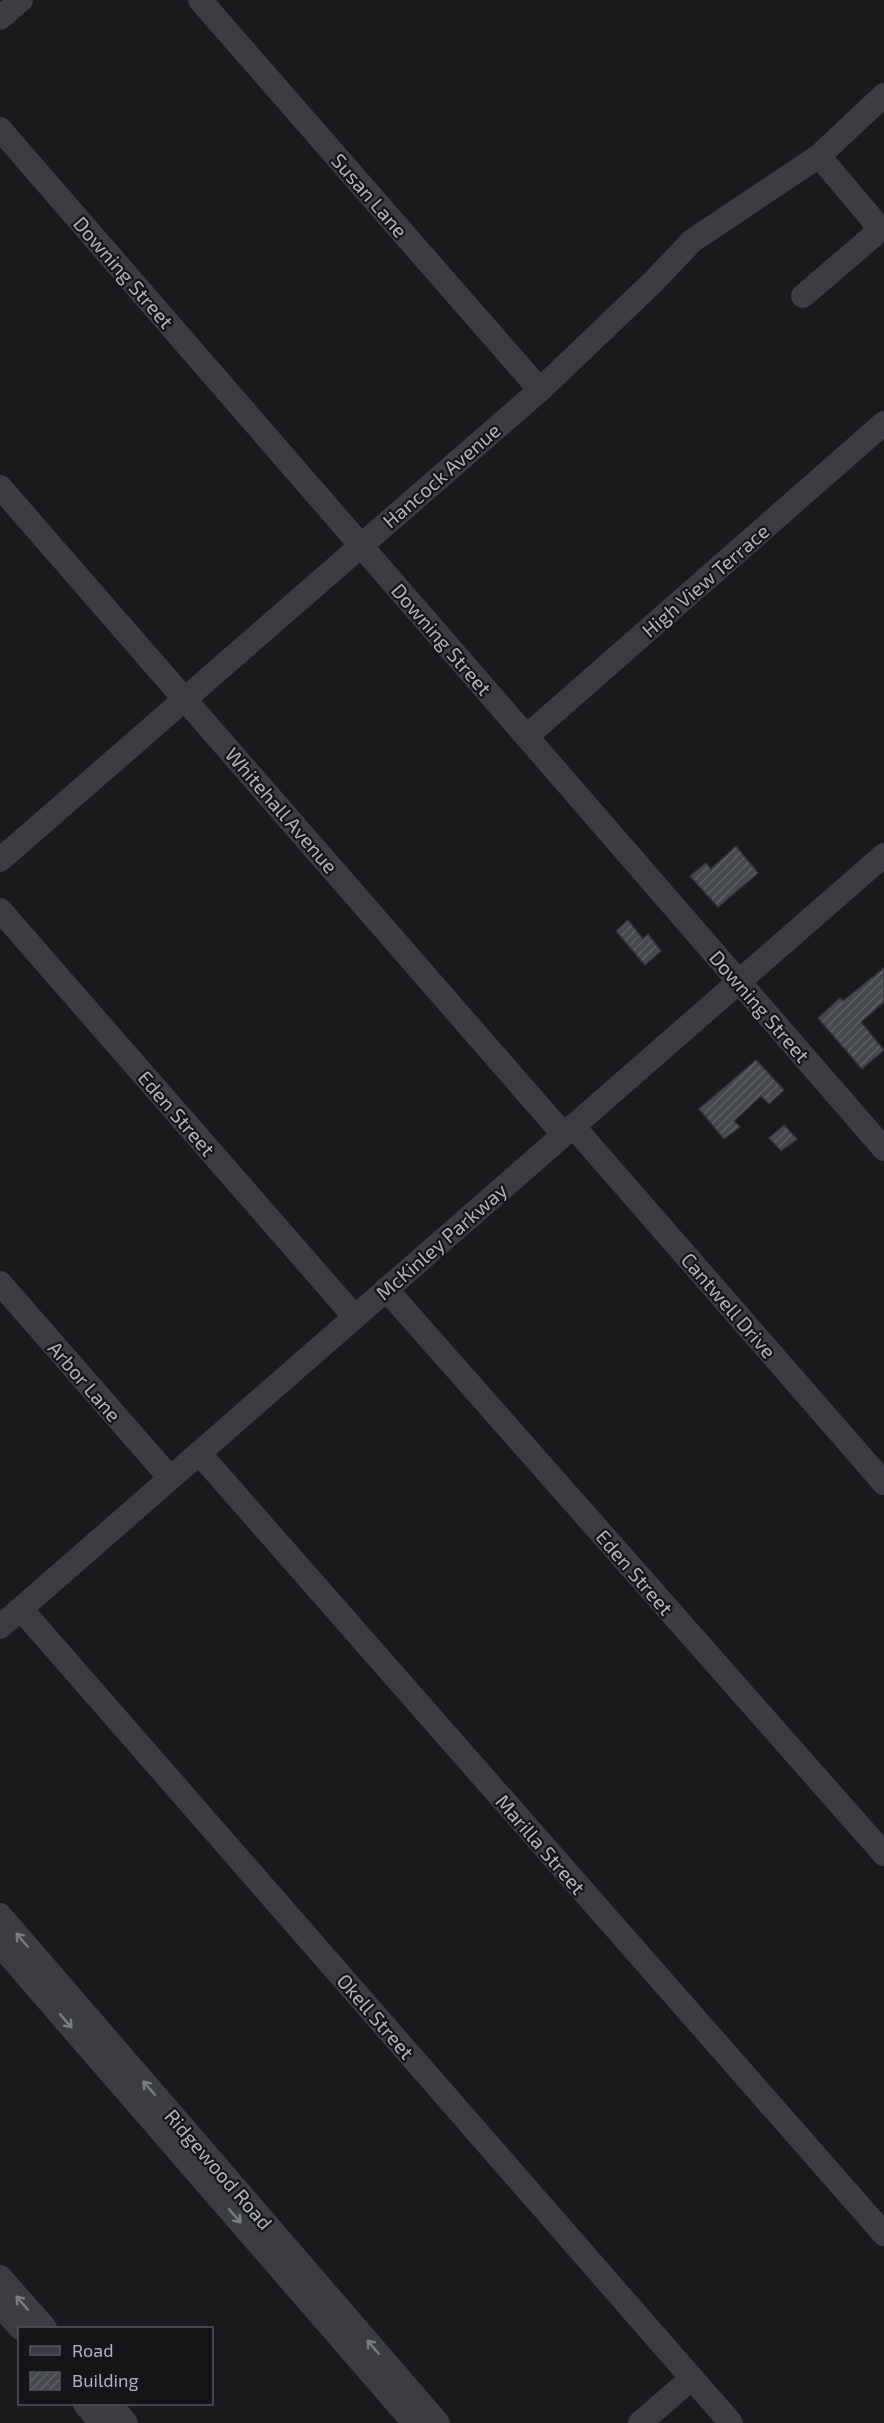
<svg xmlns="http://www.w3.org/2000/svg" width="884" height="2423" font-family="'Exo 2',sans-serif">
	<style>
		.building { fill: url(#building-hatch); stroke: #343539; stroke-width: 1.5 }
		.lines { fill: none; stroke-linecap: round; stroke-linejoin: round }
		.minor { stroke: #3b3d42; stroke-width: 24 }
		.oneway { stroke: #797e85 }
		.labels { text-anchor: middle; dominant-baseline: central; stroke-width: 4.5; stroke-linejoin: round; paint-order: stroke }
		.street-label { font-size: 20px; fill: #acb4bc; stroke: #151518 }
	</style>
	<defs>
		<pattern id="building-hatch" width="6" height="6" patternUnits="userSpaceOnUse" patternTransform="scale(1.5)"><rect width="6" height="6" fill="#46494d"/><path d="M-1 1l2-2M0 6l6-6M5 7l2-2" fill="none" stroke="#5e6165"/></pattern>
	</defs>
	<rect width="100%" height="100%" fill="#1a1a1d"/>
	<!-- building -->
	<g class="building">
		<polygon points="736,846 758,873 718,907 690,876 706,863 711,869"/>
		<polygon points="628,920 643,939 648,934 661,951 645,965 616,931"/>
		<polygon points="884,968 884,1002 861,1022 884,1050 862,1069 818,1018 840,998 843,1001"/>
		<polygon points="756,1060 784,1090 769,1104 761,1096 734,1121 740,1127 724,1139 699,1109"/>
		<polygon points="784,1125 797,1139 781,1151 769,1138"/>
	</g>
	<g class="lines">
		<!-- minor -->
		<g class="minor">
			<polyline points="200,0 540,390"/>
			<polyline points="0,18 21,0"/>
			<polyline points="0,129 884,1149"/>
			<polyline points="803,296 873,236 876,230 873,220 819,156"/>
			<polyline points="0,487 563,1134"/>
			<polyline points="527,736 884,423"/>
			<polyline points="0,860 540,390 653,282 692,241 819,156 884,95"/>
			<polyline points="0,910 354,1316"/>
			<polyline points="573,1126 884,1483"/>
			<polyline points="0,1283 170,1478"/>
			<polyline points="386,1289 884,1854"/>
			<polyline points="199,1453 884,2234"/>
			<polyline points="21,1609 731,2423"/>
			<polyline points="0,1627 884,855"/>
			<polyline points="0,1915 438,2423"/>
			<polyline points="0,1945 414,2423"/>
			<polyline points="0,2277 45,2328"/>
			<polyline points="0,2305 20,2328"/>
			<polyline points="85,2404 101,2423"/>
			<polyline points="110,2404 126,2423"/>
			<polyline points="640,2423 692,2378"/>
		</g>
	</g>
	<!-- one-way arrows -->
	<defs><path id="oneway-shaft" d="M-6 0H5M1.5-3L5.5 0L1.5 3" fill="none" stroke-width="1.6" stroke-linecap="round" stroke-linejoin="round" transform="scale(1.5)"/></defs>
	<g class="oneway">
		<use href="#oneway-shaft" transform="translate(22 1940) rotate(-131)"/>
		<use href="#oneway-shaft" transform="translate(66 2021) rotate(49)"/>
		<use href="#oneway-shaft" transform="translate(149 2088) rotate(-131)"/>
		<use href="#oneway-shaft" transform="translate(235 2216) rotate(49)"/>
		<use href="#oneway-shaft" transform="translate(22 2303) rotate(-131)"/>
		<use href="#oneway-shaft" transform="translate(373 2347) rotate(-131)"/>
	</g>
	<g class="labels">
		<!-- street labels -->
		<g class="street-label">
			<text transform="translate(370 195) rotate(49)">Susan Lane</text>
			<text transform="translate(124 272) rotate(49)">Downing Street</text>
			<text transform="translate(441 475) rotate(-41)">Hancock Avenue</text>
			<text transform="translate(705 580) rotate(-41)">High View Terrace</text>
			<text transform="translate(442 639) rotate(49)">Downing Street</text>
			<text transform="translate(282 810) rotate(49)">Whitehall Avenue</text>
			<text transform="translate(760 1006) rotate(49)">Downing Street</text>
			<text transform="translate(177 1113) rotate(49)">Eden Street</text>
			<text transform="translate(441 1241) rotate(-41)">McKinley Parkway</text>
			<text transform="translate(729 1305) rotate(49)">Cantwell Drive</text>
			<text transform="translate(85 1381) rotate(49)">Arbor Lane</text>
			<text transform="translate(635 1572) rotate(49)">Eden Street</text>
			<text transform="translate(541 1844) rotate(49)">Marilla Street</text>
			<text transform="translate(376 2016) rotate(49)">Okell Street</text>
			<text transform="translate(219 2169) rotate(49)">Ridgewood Road</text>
		</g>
	</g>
	<!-- legend -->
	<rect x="18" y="2327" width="195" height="78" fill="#151518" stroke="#51555a" stroke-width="1.5"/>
	<rect x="30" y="2346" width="30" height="9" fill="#3b3d42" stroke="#51555a" stroke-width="1.5"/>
	<text x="72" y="2357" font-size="18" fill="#acb4bc">Road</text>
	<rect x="30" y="2372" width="30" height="18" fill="url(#building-hatch)" stroke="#51555a" stroke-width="1.5"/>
	<text x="72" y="2387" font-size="18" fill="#acb4bc">Building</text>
</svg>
